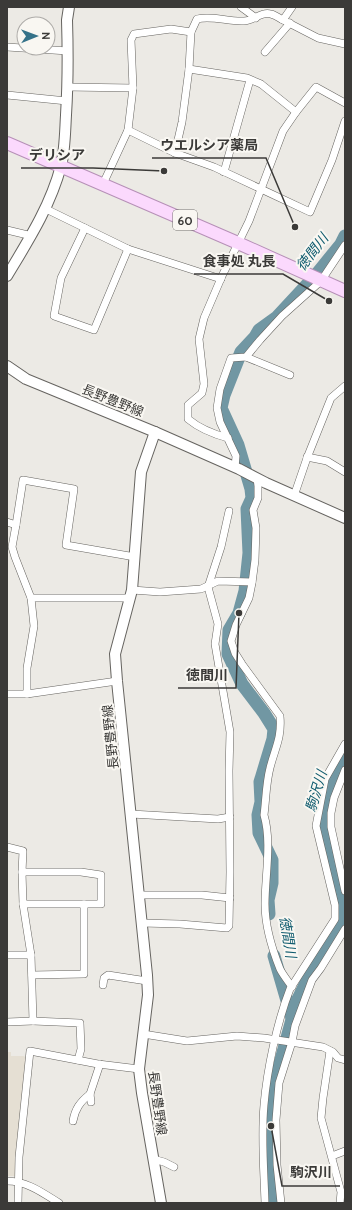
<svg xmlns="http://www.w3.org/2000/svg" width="352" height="1210" font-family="Cabin,'Noto Sans JP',sans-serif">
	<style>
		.built { fill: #e5dfd3 }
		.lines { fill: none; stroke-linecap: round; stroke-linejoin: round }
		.river { stroke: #7197a3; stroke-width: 13 }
		.street-casing { stroke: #666460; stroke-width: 8 }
		.secondary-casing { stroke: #666460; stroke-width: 12 }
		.primary-casing { stroke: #b690b7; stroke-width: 14 }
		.street { stroke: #fff; stroke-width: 7 }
		.secondary { stroke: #fff; stroke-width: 10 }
		.primary { stroke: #fbd9fd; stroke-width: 12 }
		.labels { text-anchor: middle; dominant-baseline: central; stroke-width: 4; stroke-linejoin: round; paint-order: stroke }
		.shield { fill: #f9f7f2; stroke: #747370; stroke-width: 1 }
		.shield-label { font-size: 12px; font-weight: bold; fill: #3b3a38 }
		.street-label { font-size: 13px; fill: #3b3a38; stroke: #f9f7f2 }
		.water-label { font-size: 14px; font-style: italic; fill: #105c6f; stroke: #f9f7f2 }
		.leader { fill: none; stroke: #3b3a38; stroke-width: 1.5 }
		.callout-dot { fill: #3b3a38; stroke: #f9f7f2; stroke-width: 1.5 }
		.callout-label { font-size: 14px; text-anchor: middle; font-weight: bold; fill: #3b3a38; stroke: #f9f7f2; stroke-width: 4; stroke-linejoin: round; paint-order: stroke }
	</style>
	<rect width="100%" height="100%" fill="#eceae5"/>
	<!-- built -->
	<polygon class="built" points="7,1052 11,1052 11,1056 23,1056 28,1058 22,1095 20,1125 16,1151 15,1176 7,1176"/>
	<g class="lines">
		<!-- river -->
		<g class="river">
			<polyline points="269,914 268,900 272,883 272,860 259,833 258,815 261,802 260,782 273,739 274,729 264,713 242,684 228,654 229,630 239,613 245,591 249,553 247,509 252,498 251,489 238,445 221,408 224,395 241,352 255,337 259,330 277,317 315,276 341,244 345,236"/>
			<polyline points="274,956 292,1018"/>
			<polyline points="273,1203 269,1166 275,1082 297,1001 322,950 339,929 342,904 329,860 323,819 330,790 345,755"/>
		</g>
		<!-- street casing -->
		<g class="street-casing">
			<g id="street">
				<polyline points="241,7 256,18"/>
				<polyline points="283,20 318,38 345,44"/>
				<polyline points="7,47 68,51"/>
				<polyline points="265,52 290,23"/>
				<polyline points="189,69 247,78 261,84 296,112"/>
				<polyline points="67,87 133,88"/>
				<polyline points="7,95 67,101"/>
				<polyline points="128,130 175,153 214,167 310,212 332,160 345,121"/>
				<path d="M175,153L182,122L189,69L191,32L197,19C212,15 228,22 244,21C254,21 261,11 271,14C275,15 279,18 283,20L292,7"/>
				<polyline points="224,172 250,80"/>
				<polyline points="103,184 128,130 133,88 131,40 134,34 171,29 191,32"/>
				<polyline points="46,209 128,249 221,279"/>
				<polyline points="85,228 61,278 54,316 94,330 128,249"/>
				<polyline points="7,230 32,236"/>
				<polyline points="246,357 290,375"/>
				<path d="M228,438C213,434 200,429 188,419V405L202,393L204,384L199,339L204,318L222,276L249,221L283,131L296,112L316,87L345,103"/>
				<polyline points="307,457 327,461 345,472"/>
				<polyline points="235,468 236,456 220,422 217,408 220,389 231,358 246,357 260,340 282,316 321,281 345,245"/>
				<path d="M257,478L258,486V498L253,510L256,528L255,560L252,583L249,598L236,625L231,641L235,653L242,664L280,716C282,738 275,748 270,768C266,783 266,800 264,815C272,842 265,876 265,904C265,926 272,949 280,969C283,975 288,981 292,987"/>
				<polyline points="294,496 307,458 331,398 345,386"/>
				<polyline points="7,522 16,525 23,480 74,489 66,545 135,557"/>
				<polyline points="16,525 12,547 15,557 31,598 130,598"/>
				<polyline points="132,590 160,592 201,589 218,581 252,582"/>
				<polyline points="7,694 27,694 117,681"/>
				<polyline points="27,694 27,668 34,626 31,598"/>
				<polyline points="345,770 334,798 331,813 331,827 345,891"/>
				<polyline points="131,814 218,819 230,817"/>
				<polyline points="7,847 23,851 22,872 23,904 31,955 33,1021 7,1022"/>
				<polyline points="22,872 81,872 101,875 101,904 23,904"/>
				<polyline points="139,895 202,895 230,898"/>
				<polyline points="142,923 180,924 227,928 229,926 230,872 229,771 230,732 215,644 218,624 208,587 221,547 229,511"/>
				<polyline points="7,955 31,955"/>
				<polyline points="32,975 84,974 84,904"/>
				<polyline points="103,985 104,978 108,975 147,981"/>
				<polyline points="33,1021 80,1023 81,1049 78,1060"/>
				<polyline points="143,1034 187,1041 237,1036 264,1038 323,1047 333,1052 338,1058 345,1060"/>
				<polyline points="330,1051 323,1098 321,1118 341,1192 340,1203"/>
				<polyline points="91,1102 90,1094 100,1064"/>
				<path d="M73,1121C75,1109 80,1102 90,1094"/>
				<polyline points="332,1156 345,1151"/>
				<polyline points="153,1159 164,1162 174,1167"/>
				<path d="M7,1181C27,1181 43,1193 59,1203"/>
				<polyline points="18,1203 19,1157 30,1051 98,1064 139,1069"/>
				<path d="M265,1203C264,1171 261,1137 264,1105C267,1070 277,1022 290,989L335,919V905L316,826L325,779L345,744"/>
				<polyline points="281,1203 277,1165 276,1120 279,1083 292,1042 295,1026 312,980 321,968 345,929"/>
			</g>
		</g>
		<!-- secondary casing -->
		<g class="secondary-casing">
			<g id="secondary">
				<path d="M7,276C28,241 50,207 61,166C65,150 65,132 66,115C68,83 68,52 67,20L69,7"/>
				<polyline points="7,366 26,379 155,432 239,469 266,483 345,518"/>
				<polyline points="155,432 141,472 132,590 115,654 117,681 147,975 148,995 139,1069 142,1093 161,1203"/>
			</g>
		</g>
		<!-- primary casing -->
		<g class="primary-casing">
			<polyline id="primary" points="7,143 238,243 345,291"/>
		</g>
		<!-- street -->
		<use href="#street" class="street"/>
		<!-- secondary -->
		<use href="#secondary" class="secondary"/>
		<!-- primary -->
		<use href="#primary" class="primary"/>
	</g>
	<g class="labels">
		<!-- shield labels -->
		<rect class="shield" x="173" y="210" width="24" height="20" rx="3"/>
		<g class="shield-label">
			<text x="185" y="220">60</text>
		</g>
		<!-- street labels -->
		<g class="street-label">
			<text transform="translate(113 400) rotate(22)">長野豊野線</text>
			<text transform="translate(110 737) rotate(-96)">長野豊野線</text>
			<text transform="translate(158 1103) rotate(82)">長野豊野線</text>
		</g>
		<!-- water labels -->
		<g class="water-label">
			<text transform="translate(312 252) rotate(-52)">徳間川</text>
			<text transform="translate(316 791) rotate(-73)">駒沢川</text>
			<text transform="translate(288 937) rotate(81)">徳間川</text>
		</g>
	</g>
	<!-- callouts -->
	<path class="leader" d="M295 227L266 158H152M164 171L93 168H21M329 301L283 274H194M239 613L236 688H178M271 1126L282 1186H340"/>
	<g class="callout-dot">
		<circle cx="295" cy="227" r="4"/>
		<circle cx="164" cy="171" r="4"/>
		<circle cx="329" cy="301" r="4"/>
		<circle cx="239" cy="613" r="4"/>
		<circle cx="271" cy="1126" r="4"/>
	</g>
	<g class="callout-label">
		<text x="209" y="150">ウエルシア薬局</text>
		<text x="57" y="160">デリシア</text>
		<text x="239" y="266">食事処 丸長</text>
		<text x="207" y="680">徳間川</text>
		<text x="311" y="1177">駒沢川</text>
	</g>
	<!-- border -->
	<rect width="352" height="1210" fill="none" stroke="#3b3a38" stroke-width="16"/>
	<!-- north arrow -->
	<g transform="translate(36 36) rotate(89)"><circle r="19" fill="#f9f7f2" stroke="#adaba8"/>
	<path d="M0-3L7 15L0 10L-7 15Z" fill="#357289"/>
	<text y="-6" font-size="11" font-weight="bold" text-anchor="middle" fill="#3b3a38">N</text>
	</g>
</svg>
